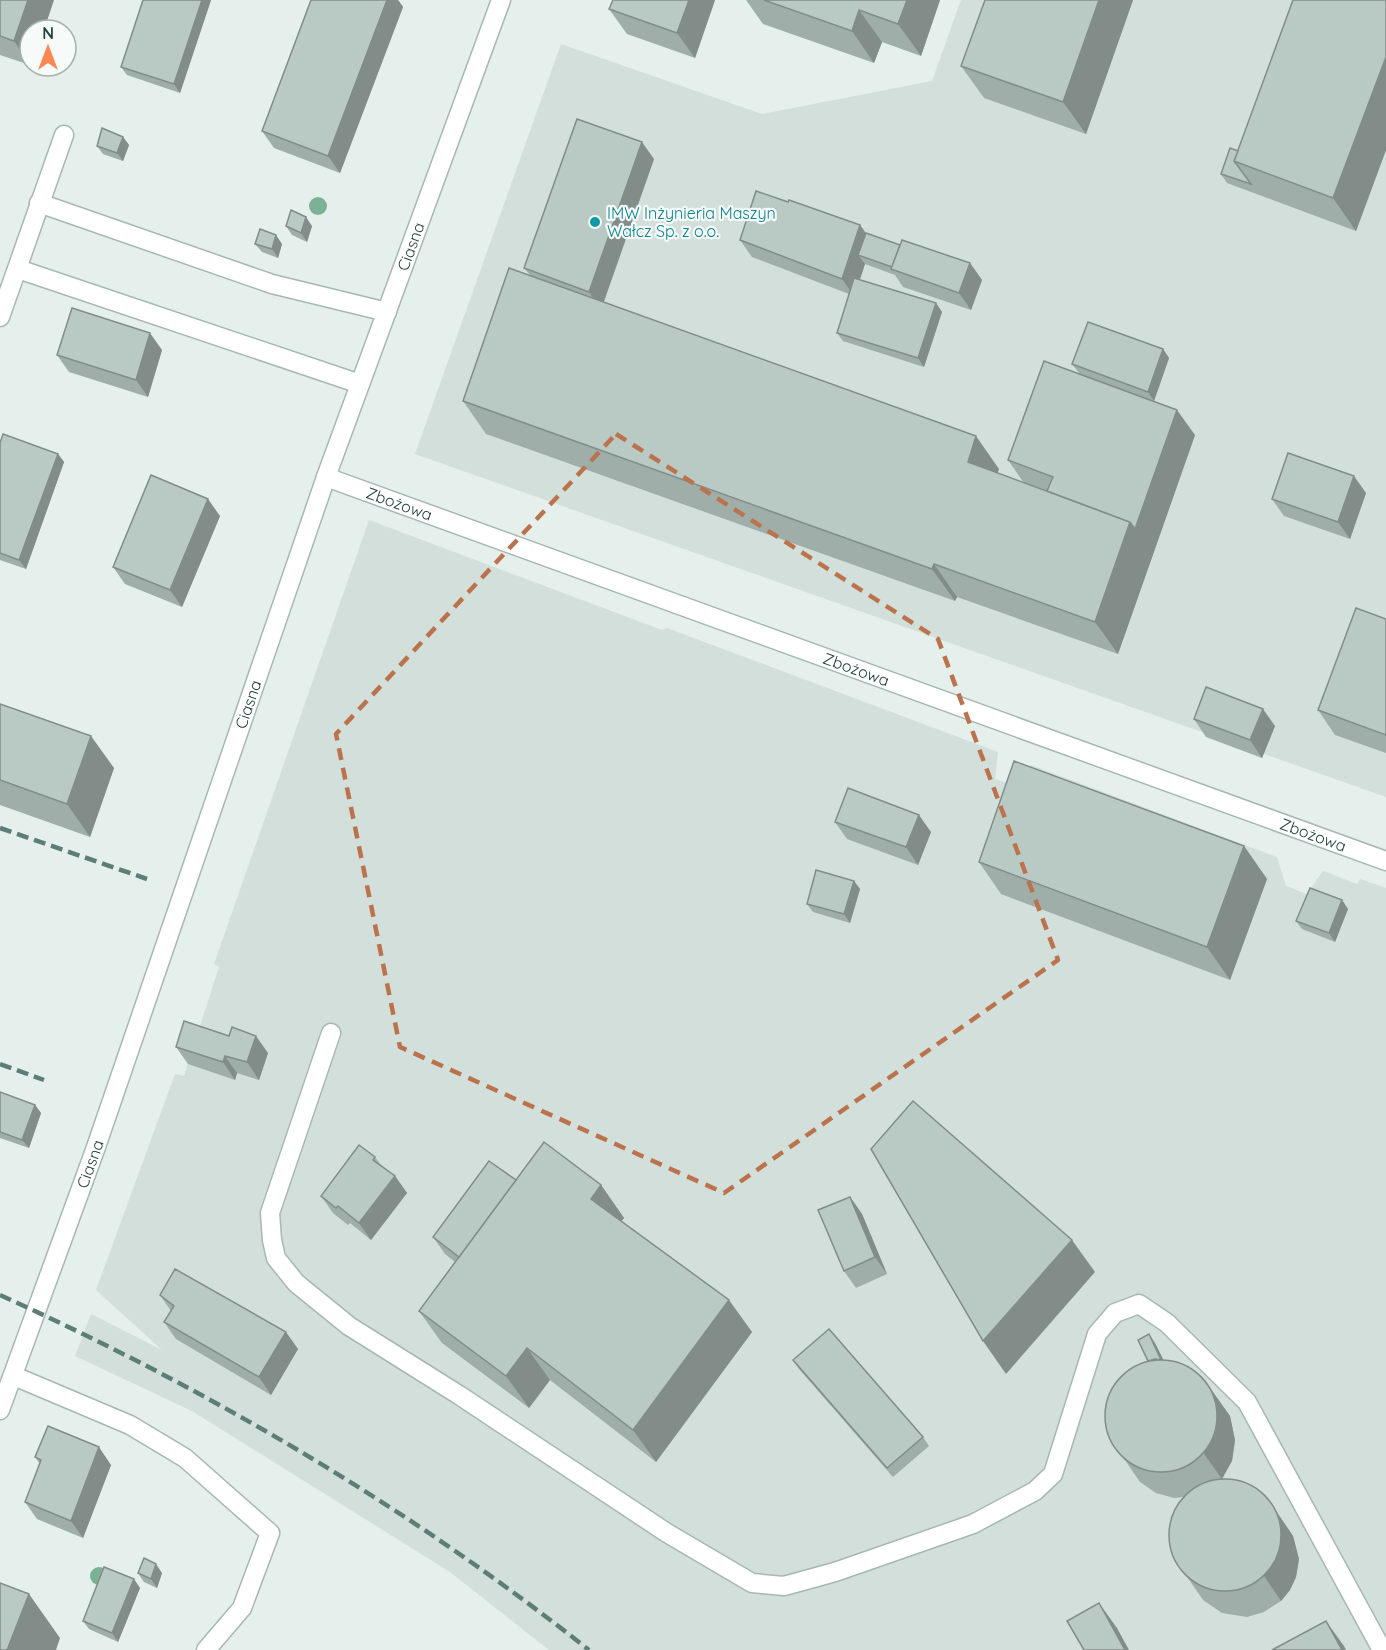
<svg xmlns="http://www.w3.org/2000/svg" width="1386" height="1650" font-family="Quicksand,sans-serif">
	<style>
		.built { fill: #d2dfda }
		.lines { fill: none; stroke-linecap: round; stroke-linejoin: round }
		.lane-casing { stroke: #a7b8b3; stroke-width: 21 }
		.street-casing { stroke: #a7b8b3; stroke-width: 21 }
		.lane { stroke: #fff; stroke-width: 18 }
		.street { stroke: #fff; stroke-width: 18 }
		.rail { stroke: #5d7e77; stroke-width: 4.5; stroke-dasharray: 12 6; stroke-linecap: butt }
		.tree { fill: #7db195 }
		.wall { fill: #9faea9 }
		.shaded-wall { fill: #828d89 }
		.building { fill: #b9cac4; stroke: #828d89; stroke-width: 1.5 }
		.marked { fill: none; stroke: #bb734d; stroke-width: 4.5; stroke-dasharray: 12 8; stroke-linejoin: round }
		.culture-dot { fill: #0f9aa8; stroke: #f6fbf9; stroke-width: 2 }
		.labels { text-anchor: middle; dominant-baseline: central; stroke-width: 4.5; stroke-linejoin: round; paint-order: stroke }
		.culture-label { font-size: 16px; fill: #0d838f; stroke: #f6fbf9; text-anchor: start }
		.street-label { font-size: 16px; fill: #22433c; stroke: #f6fbf9 }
	</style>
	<rect width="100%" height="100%" fill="#e5efeb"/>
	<!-- built -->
	<g class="built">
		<polygon points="961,0 1386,0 1386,797 415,454 561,44 762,114 932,81"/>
		<polygon points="369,520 662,630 667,628 998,752 995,779 1018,787 1031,765 1277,857 1286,886 1307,894 1323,871 1357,884 1360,879 1386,888 1386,1650 549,1650 450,1572 192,1411 75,1356 91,1314 162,1350 96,1290 175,1074 184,1076 219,967 214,964"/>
	</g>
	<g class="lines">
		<!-- lane casing -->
		<g class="lane-casing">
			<g id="lane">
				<polyline points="39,203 272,284 387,312"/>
				<polyline points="18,269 360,384"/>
				<polyline points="0,317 64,135"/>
				<polyline points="331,1033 270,1213 272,1240 276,1258 296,1283 349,1326 459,1395 667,1533 752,1583 784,1586 835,1572 973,1524 1035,1491 1053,1474 1097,1334 1115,1313 1139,1304 1167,1323 1247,1402 1382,1650"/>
			</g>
		</g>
		<!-- street casing -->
		<g class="street-casing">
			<g id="street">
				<path id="s1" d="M326,477L1386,861"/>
				<polyline points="14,1376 130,1425 185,1458 270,1533 242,1608 206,1650"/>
				<path id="s2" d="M0,1410L95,1150L326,477L501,0"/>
			</g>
		</g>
		<!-- lane -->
		<use href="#lane" class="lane"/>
		<!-- street -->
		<use href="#street" class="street"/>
		<!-- rail -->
		<g class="rail">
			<polyline points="0,828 147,879"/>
			<polyline points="0,1064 44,1080"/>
			<path d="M0,1295C210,1390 408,1507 589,1650"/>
		</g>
	</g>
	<!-- trees -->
	<g class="tree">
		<circle cx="318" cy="206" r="9"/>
		<circle cx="99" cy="1576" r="9"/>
	</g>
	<!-- wall -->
	<g class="wall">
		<polygon points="0,0 30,30 30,65 0,55"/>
		<polygon points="143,0 211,0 180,93 127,75 121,67"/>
		<polygon points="311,0 398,0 403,7 340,173 274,148 262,131"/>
		<polygon points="715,0 695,58 627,34 609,9"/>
		<polygon points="746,0 940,0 921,56 882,42 874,63 763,24"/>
		<polygon points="1133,0 1086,134 984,98 961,66"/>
		<polygon points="1386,0 1386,150 1356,231 1227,183 1221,174 1238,151"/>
		<polygon points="123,137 129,145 123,161 103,154 97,146"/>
		<polygon points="654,159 604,302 999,469 997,473 1024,483 1008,460 1079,373 1072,364 1163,349 1169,358 1154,401 1195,435 1118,654 957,597 955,601 486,434 463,401 530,275 524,268"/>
		<polygon points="860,225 866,233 900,245 970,263 982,280 971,310 903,287 895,275 865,264 860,280 936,303 942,312 924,367 843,341 837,333 849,294 752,257 740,240"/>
		<polygon points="286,226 312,226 307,242 292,235"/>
		<polygon points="255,244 282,244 278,258 262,252"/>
		<polygon points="162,350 148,397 69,372 57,355"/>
		<polygon points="0,443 58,454 64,462 26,569 0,560"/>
		<polygon points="1366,493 1350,539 1284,516 1272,499"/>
		<polygon points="220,516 182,607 125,584 113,567"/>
		<polygon points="1386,619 1386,753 1335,735 1318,710"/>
		<polygon points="0,704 114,768 90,837 0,805"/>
		<polygon points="1194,719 1275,726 1262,758 1206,737"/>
		<polygon points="835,822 931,832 918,865 847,839"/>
		<polygon points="1244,846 1267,879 1230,980 1001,894 979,862"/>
		<polygon points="854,881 860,889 850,923 813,912 807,904"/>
		<polygon points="1342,900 1348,909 1335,942 1302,929 1296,921"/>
		<polygon points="176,1047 268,1053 259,1080 237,1073 235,1080 188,1064"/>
		<polygon points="0,1092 35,1105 41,1113 29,1148 0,1138"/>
		<polygon points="375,1157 381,1165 395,1176 407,1193 371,1240 350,1223 348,1225 333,1213 321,1196"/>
		<polygon points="516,1180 601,1185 624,1218 621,1221 752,1332 656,1462 550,1380 529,1408 442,1343 419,1311 455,1262 445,1254 433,1237"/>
		<polygon points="850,1197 862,1214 887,1274 856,1288 844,1271"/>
		<polygon points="160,1295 298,1349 271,1395 176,1339 164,1322 171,1311"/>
		<polygon points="1155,1343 1163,1360 1204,1379 1230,1416 1235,1440 1232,1461 1222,1478 1276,1511 1293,1536 1299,1559 1296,1577 1290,1590 1281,1601 1264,1612 1247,1617 1222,1613 1203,1600 1174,1558 1183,1497 1174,1498 1156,1493 1140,1482 1109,1437 1148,1361"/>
		<polygon points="793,1360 923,1437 929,1446 893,1477 799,1369"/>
		<polygon points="35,1457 111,1465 83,1538 37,1519 25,1502 40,1464"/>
		<polygon points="138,1573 162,1573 157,1588 144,1582"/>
		<polygon points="140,1588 118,1642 89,1629 83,1621"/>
	</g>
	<!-- shaded-wall -->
	<g class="shaded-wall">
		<polygon points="28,0 54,0 44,30 30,30 30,64 14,41"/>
		<polygon points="202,0 211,0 180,93 174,84"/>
		<polygon points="387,0 398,0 403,7 340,173 328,156"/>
		<polygon points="689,0 715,0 695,58 677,33"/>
		<polygon points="907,0 940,0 921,56 898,24"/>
		<polygon points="1099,0 1133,0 1086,134 1063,102"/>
		<polygon points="859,10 882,42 874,63 852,31"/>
		<polygon points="1386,57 1386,150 1356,231 1333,198"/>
		<polygon points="123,137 129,145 123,161 117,153"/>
		<polygon points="642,142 654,159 601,309 589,292"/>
		<polygon points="306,217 312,226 307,242 301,233"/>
		<polygon points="860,225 872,242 858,255 865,264 854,296 842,279"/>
		<polygon points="276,235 282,244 278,258 272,249"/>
		<polygon points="970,263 982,280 971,310 959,293"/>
		<polygon points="936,303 942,312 924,367 918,358"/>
		<polygon points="150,333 162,350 148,397 136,380"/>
		<polygon points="1163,349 1169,358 1154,401 1148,392"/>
		<polygon points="1177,410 1195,435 1118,654 1095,622 1130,522"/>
		<polygon points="976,436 999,469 990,494 968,462"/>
		<polygon points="58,454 64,462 26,569 19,560"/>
		<polygon points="1354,476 1366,493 1350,539 1338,522"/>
		<polygon points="208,499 220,516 182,607 170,590"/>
		<polygon points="934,564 957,597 955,601 932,569"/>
		<polygon points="1263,709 1275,726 1262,758 1250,740"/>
		<polygon points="91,736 114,768 90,837 67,804"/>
		<polygon points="919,815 931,832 918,865 906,847"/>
		<polygon points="1244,846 1267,879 1230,980 1207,947"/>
		<polygon points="854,881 860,889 850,923 844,914"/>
		<polygon points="1342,900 1348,909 1335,942 1329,933"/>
		<polygon points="256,1036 268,1053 259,1080 247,1062"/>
		<polygon points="225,1056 237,1073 235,1080 223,1062"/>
		<polygon points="35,1105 41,1113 29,1148 22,1140"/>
		<polygon points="395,1176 407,1193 371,1240 359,1223"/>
		<polygon points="601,1185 624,1218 614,1231 591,1199"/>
		<polygon points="850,1197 862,1214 887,1274 875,1257"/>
		<polygon points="1072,1240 1095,1272 1006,1374 983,1341"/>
		<polygon points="729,1300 752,1332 656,1462 633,1430"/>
		<polygon points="286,1332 298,1349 271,1395 259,1377"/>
		<polygon points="1149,1334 1155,1343 1169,1371 1162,1362"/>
		<polygon points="527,1348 550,1380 529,1408 506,1376"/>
		<polygon points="1212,1391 1230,1416 1235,1440 1232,1461 1222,1479 1204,1454"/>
		<polygon points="99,1447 111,1465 83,1538 71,1521"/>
		<polygon points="1276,1511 1293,1536 1299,1559 1296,1577 1290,1590 1281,1601 1264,1576"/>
		<polygon points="156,1564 162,1573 157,1588 151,1579"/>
		<polygon points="134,1579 140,1588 118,1642 112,1633"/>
		<polygon points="29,1594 60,1638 56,1650 7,1650"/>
		<polygon points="1099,1603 1117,1628 1129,1650 1125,1650"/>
		<polygon points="1326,1621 1344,1646 1346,1650 1342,1650"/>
	</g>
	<!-- building -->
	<g class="building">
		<polygon points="0,0 28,0 14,41 0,36"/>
		<polygon points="143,0 202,0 174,84 121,67"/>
		<polygon points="311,0 387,0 328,156 262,131"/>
		<polygon points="613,0 689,0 677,33 609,9"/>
		<polygon points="764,0 907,0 898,24 859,10 852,31"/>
		<polygon points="985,0 1099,0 1063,102 961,66"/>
		<polygon points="1293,0 1386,0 1386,57 1333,198 1234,161"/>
		<polygon points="577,119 642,142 589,292 524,268"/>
		<polygon points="102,128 123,137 117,153 97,146"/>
		<polygon points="1230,148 1238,151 1234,161 1251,184 1221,174"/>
		<polygon points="756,191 788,202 789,200 860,225 842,279 740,240"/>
		<polygon points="291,210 306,217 301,233 286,226"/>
		<polygon points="260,229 276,235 272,249 255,244"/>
		<polygon points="866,233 900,245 892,267 858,255"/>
		<polygon points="902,240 970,263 959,293 891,269"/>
		<polygon points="509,268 976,436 968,462 1130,522 1095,622 934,564 932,569 463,401"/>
		<polygon points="854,278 936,303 918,358 837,333"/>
		<polygon points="72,308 150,333 136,380 57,355"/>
		<polygon points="1088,322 1163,349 1148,392 1072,364"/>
		<polygon points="1044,361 1177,410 1135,529 1130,522 1047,491 1053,477 1008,460"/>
		<polygon points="3,434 58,454 19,560 0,553 0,443"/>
		<polygon points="1288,453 1354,476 1338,522 1272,499"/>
		<polygon points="151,475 208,499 170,590 113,567"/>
		<polygon points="1356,608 1386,619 1386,735 1318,710"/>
		<polygon points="1206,687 1263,709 1250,740 1194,719"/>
		<polygon points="0,704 91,736 67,804 0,780"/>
		<polygon points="1014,761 1244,846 1207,947 979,862"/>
		<polygon points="848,788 919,815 906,847 835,822"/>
		<polygon points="816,870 854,881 844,914 807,904"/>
		<polygon points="1310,888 1342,900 1329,933 1296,921"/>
		<polygon points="184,1021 229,1036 232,1027 256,1036 247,1062 225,1056 223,1062 176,1047"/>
		<polygon points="0,1092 35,1105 22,1140 0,1132"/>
		<polygon points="913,1101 1072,1240 983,1341 871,1149"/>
		<polygon points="544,1142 601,1185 591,1199 729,1300 633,1430 527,1348 506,1376 419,1311"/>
		<polygon points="359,1145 375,1157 373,1160 395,1176 359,1223 338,1206 336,1208 321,1196"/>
		<polygon points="489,1161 516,1180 459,1257 433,1237"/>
		<polygon points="850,1197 875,1257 844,1271 818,1210"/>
		<polygon points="175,1269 286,1332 259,1377 164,1322 174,1306 160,1295"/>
		<polygon points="829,1329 923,1437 887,1468 793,1360"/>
		<polygon points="1149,1334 1161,1360 1155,1359 1148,1361 1138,1340"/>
		<circle cx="1161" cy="1416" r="56"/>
		<polygon points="48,1426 99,1447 71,1521 25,1502 41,1460 35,1457"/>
		<circle cx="1225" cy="1535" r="56"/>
		<polygon points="144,1558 156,1564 151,1579 138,1573"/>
		<polygon points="104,1567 134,1579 112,1633 83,1621"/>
		<polygon points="0,1583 29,1594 7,1650 0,1650"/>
		<polygon points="1099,1603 1125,1650 1084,1650 1067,1621"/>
		<polygon points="1326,1621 1342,1650 1272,1650"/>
	</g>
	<!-- marked area -->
	<path class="marked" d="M616,434L938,639L1058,960L724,1193L400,1047L336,734Z"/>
	<!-- markers -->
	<circle class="culture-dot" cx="595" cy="222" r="6"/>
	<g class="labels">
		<!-- culture labels -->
		<g class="culture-label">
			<text x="607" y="213">IMW Inżynieria Maszyn<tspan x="607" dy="18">Wałcz Sp. z o.o.</tspan></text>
		</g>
		<!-- street labels -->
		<g class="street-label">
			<text stroke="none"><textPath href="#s2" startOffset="1234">Ciasna</textPath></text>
			<text stroke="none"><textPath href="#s1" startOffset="78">Zbożowa</textPath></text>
			<text stroke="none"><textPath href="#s1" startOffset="564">Zbożowa</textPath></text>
			<text stroke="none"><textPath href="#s2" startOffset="748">Ciasna</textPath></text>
			<text stroke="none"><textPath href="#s1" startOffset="1050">Zbożowa</textPath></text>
			<text stroke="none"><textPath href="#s2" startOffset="262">Ciasna</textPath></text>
		</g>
	</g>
	<!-- north arrow -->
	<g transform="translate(48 48)"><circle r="28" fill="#f6fbf9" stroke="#a1b1ad" stroke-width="1.5"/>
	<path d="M0-4.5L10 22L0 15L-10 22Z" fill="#fd8854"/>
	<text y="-9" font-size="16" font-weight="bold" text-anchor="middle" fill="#22433c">N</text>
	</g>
</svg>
